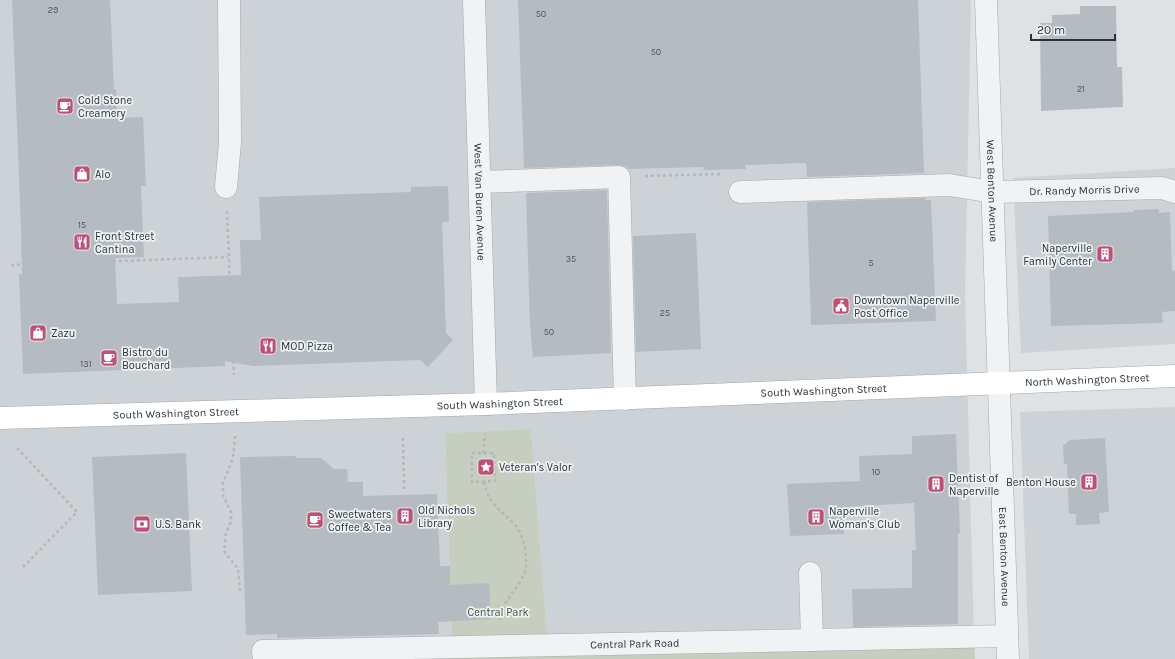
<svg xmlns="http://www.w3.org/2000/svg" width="1175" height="659" font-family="Karla,sans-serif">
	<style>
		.built { fill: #ccd2d6 }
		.green { fill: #c6cec0 }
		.building { fill: #b5bcc1 }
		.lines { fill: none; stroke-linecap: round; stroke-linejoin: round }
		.minor-casing { stroke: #a4aaae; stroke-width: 23 }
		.major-casing { stroke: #9ea8b0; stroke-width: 23 }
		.path { stroke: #b4b8bc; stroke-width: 2.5; stroke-dasharray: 3 3; stroke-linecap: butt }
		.minor { stroke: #f0f2f4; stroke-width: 22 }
		.major { stroke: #fff; stroke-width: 22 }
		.labels { text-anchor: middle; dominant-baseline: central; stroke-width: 3.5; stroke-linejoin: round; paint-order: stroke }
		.number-label { font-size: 9px; fill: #4c545c }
		.poi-label { font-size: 11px; fill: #29323a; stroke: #edf1f3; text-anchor: start }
		.street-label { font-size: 11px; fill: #29323a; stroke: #edf1f3 }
		.park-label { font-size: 11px; fill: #425438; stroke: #edf1f3 }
	</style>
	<rect width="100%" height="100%" fill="#dee2e5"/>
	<!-- built -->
	<g class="built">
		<polygon points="0,0 971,0 965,295 974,640 548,649 531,429 445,433 452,646 300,659 0,659"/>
		<polygon points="1175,168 1175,344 1021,353 1013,178"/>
		<polygon points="1175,407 1175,659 1029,659 1020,412"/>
	</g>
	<!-- green -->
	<polygon class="green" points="531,429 548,649 974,640 975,659 300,659 452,646 445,433"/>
	<!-- building -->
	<g class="building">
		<polygon points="12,0 110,0 114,89 116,89 117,118 143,117 146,186 141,186 144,257 115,258 117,304 179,302 178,277 241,275 240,240 261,240 259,197 411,192 411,187 448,186 449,222 442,222 446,333 453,340 428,367 420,360 253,366 225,361 225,366 23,374 19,274 22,274 21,228"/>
		<polygon points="518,0 918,0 924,173 807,177 806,163 745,165 746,169 704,170 703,167 629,169 625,166 619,165 524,168"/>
		<polygon points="1080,6 1116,6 1117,67 1122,67 1123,107 1041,111 1040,23 1052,23 1052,15 1080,14"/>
		<polygon points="607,190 611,353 533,357 530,326 526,193"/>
		<polygon points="925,198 925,200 931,200 936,321 811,325 807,202"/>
		<polygon points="1159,209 1159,213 1170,212 1172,271 1175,270 1175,311 1162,312 1163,323 1051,326 1048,216 1134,212 1134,210"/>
		<polygon points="696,233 701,349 636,352 633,236"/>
		<polygon points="956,434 960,533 958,533 958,624 853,627 852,589 912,588 912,550 916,550 914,503 843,507 844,534 790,536 787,484 860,481 859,456 912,454 912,436"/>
		<polygon points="1105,438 1109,512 1099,513 1100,524 1076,525 1076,514 1069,514 1067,464 1064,464 1063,446 1070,440"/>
		<polygon points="186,453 192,591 98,595 92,457"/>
		<polygon points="296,456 296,458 321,458 334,469 347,469 348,482 363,482 363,496 437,494 440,566 450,566 450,585 489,583 491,619 438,622 439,634 277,638 277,634 246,635 240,457"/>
	</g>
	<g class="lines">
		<!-- minor casing -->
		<g class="minor-casing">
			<g id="minor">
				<path id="s1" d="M474,0L486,404"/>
				<path id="s2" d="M986,0L1008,659"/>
				<polyline points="480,182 619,177 625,399"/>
				<polyline points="226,187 230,143 229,0"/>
				<path id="s3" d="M740,192L949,185L993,192L1162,188L1175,192"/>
				<polyline points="810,573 812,640"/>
				<path id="s4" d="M264,659L263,651L1007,636"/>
			</g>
		</g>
		<!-- major casing -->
		<g class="major-casing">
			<g id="major">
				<path id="s5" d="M0,418L486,404L1175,376"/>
			</g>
		</g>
		<!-- path -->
		<g class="path">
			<polyline points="645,176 722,174"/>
			<polyline points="227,211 234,375"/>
			<polyline points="11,265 228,257"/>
			<polyline points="235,436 233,458 223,483 223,495 231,512 231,522 226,533 224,551 238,569 240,591"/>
			<polyline points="403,438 404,489"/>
			<polyline points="17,448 77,512 23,567"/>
			<polygon points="472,453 494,453 495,481 472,482"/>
			<polyline points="483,453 485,434"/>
			<path d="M484,482C488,504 501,510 515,525C522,533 526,549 526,560C528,584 501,597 500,620"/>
		</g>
		<!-- minor -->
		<use href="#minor" class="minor"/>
		<!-- major -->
		<use href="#major" class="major"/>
	</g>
	<!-- icons -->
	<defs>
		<g id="cafe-square" transform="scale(0.9)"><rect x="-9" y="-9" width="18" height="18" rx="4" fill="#bd5074" stroke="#edf1f3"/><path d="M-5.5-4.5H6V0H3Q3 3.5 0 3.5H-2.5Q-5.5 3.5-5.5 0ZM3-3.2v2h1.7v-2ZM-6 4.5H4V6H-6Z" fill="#fff"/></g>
		<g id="shop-square" transform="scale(0.9)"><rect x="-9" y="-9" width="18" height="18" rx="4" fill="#bd5074" stroke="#edf1f3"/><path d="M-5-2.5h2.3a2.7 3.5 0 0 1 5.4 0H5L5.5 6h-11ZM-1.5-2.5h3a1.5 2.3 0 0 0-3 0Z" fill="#fff"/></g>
		<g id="restaurant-square" transform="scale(0.9)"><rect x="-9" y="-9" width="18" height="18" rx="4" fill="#bd5074" stroke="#edf1f3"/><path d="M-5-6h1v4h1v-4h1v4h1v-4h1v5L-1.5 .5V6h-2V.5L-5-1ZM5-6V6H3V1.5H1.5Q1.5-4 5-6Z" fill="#fff"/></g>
		<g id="building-square" transform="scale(0.9)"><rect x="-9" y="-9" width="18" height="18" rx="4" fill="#bd5074" stroke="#edf1f3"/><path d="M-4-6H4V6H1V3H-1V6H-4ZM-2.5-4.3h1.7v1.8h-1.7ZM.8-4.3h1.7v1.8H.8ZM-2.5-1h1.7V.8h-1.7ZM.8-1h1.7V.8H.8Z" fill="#fff"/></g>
		<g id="civic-square" transform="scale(0.9)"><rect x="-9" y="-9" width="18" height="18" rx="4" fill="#bd5074" stroke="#edf1f3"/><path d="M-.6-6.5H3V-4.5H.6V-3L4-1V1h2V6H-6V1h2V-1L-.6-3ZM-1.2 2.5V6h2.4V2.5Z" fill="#fff"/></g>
		<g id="sight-square" transform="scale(0.9)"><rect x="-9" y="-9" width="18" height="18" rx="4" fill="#bd5074" stroke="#edf1f3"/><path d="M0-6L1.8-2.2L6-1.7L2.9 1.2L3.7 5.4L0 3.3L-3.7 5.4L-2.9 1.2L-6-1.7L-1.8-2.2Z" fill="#fff"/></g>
		<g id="bank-square" transform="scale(0.9)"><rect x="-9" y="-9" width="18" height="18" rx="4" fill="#bd5074" stroke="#edf1f3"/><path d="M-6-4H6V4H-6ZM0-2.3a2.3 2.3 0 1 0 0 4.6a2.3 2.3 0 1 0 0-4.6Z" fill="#fff"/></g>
	</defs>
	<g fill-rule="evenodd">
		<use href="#cafe-square" x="65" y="106"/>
		<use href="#shop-square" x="82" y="174"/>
		<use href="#restaurant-square" x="82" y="242"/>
		<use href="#building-square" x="1105" y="254"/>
		<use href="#civic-square" x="841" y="306"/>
		<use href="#shop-square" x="38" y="333"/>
		<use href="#restaurant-square" x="268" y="346"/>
		<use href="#cafe-square" x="109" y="358"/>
		<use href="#sight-square" x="486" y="467"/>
		<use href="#building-square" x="1089" y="482"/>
		<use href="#building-square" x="936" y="484"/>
		<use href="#building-square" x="405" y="516"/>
		<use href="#building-square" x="816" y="517"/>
		<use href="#cafe-square" x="315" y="520"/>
		<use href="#bank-square" x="142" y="524"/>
	</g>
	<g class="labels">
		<!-- number labels -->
		<g class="number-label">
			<text x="53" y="10">29</text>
			<text x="541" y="14">50</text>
			<text x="656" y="52">50</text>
			<text x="1081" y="89">21</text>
			<text x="82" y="225">15</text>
			<text x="571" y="259">35</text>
			<text x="871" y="263">5</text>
			<text x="665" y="313">25</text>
			<text x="549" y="332">50</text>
			<text x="86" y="364">131</text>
			<text x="876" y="472">10</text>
		</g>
		<!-- poi labels -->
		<g class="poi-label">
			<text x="78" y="100">Cold Stone<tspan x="78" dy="13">Creamery</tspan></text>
			<text x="95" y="174">Alo</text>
			<text x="95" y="236">Front Street<tspan x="95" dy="13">Cantina</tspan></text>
			<text x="1092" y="248" text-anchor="end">Naperville<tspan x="1092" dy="13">Family Center</tspan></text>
			<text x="854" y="300">Downtown Naperville<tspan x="854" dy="13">Post Office</tspan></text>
			<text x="51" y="333">Zazu</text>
			<text x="281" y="346">MOD Pizza</text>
			<text x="122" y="352">Bistro du<tspan x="122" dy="13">Bouchard</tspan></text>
			<text x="499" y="467">Veteran's Valor</text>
			<text x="949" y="478">Dentist of<tspan x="949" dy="13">Naperville</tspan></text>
			<text x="1076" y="482" text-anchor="end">Benton House</text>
			<text x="418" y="510">Old Nichols<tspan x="418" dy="13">Library</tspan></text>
			<text x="829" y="511">Naperville<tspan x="829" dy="13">Woman's Club</tspan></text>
			<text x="328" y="514">Sweetwaters<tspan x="328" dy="13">Coffee &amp; Tea</tspan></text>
			<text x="155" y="524">U.S. Bank</text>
		</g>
		<!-- street labels -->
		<g class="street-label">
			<text stroke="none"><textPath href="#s3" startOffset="345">Dr. Randy Morris Drive</textPath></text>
			<text stroke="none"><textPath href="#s2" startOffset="191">West Benton Avenue</textPath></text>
			<text stroke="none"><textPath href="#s1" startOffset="202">West Van Buren Avenue</textPath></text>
			<text stroke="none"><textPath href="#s5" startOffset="1088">North Washington Street</textPath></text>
			<text stroke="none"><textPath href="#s5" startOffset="824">South Washington Street</textPath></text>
			<text stroke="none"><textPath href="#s5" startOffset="500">South Washington Street</textPath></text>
			<text stroke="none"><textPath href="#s5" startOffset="176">South Washington Street</textPath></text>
			<text stroke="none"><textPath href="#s2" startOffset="557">East Benton Avenue</textPath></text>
			<text stroke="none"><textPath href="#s4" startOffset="380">Central Park Road</textPath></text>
		</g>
		<!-- park labels -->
		<g class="park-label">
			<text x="498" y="612">Central Park</text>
		</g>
	</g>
	<!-- scale -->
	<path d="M1031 34v6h84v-6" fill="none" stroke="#29323a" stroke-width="2"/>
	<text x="1037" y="34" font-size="12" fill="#29323a" stroke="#edf1f3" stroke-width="3" paint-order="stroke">20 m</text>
</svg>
